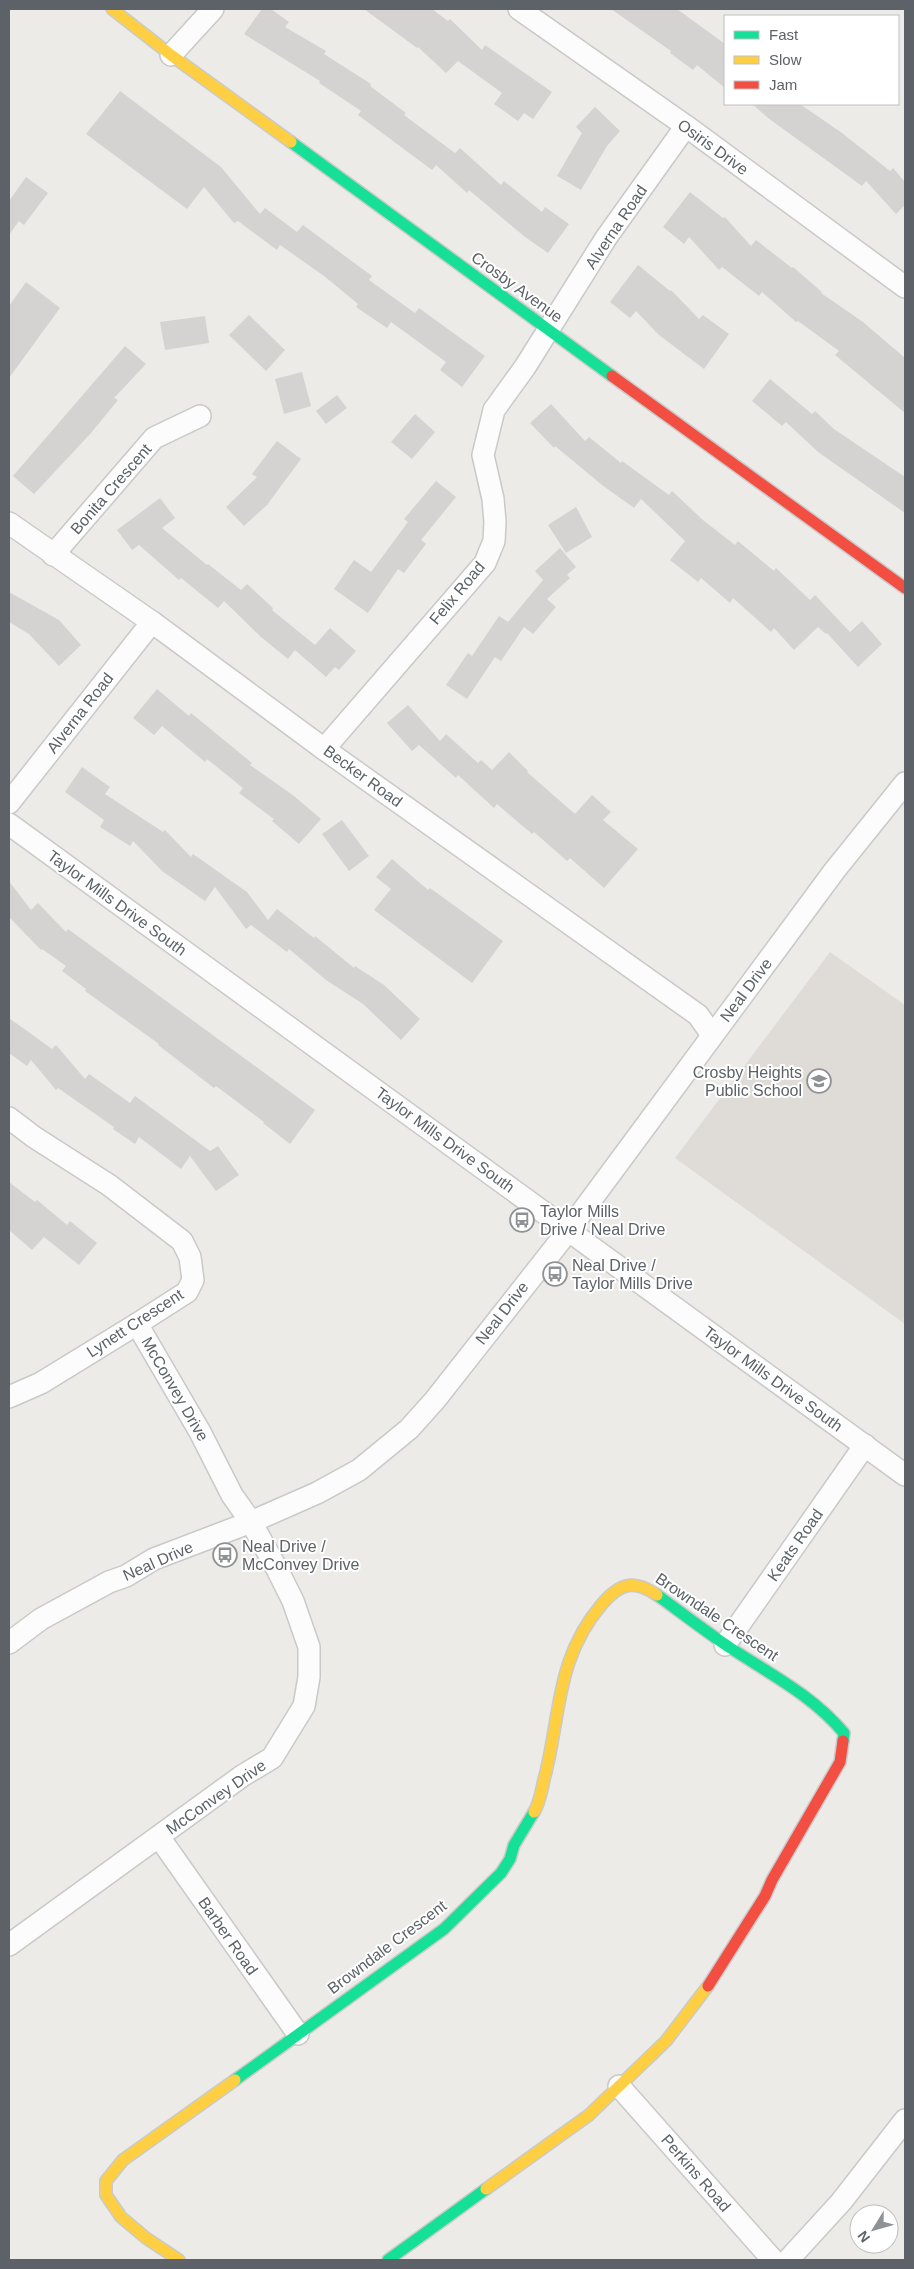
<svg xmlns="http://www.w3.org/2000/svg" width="914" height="2269" font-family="Arial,sans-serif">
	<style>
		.education { fill: #dfdcd7 }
		.building { fill: #d5d3d2 }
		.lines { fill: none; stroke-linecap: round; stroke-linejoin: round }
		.street-casing { stroke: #c9c9c9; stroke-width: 24 }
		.fast-casing { stroke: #c9caca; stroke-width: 14 }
		.slow-casing { stroke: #c9caca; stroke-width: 14 }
		.jam-casing { stroke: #c9caca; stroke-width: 14 }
		.street { stroke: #fcfcfc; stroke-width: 21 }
		.fast { stroke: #16e098; stroke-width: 11 }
		.slow { stroke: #ffcf43; stroke-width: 11 }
		.jam { stroke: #f24e42; stroke-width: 11 }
		.labels { text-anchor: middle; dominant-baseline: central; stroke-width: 4; stroke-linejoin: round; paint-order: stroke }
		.street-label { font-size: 16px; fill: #5c6267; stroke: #fff }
		.poi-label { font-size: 16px; fill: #5c6267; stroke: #fff; text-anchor: start }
	</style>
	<rect width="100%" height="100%" fill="#edebe8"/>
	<!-- education -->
	<polygon class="education" points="830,952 905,1005 905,1324 675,1158"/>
	<!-- building -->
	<g class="building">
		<polygon points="262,9 271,9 289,22 285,27 326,51 324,54 371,84 370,86 406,113 404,115 455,153 460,148 501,185 504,181 542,212 545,207 569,224 548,253 525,237 469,190 467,193 436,165 432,170 358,115 361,111 319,83 320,81 244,34"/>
		<polygon points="364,9 432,9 448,21 450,19 482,50 485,45 552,92 533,119 524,113 518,121 494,104 502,93 458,61 446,73 418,47 417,48"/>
		<polygon points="611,9 677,9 725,44 725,88 697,65 693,70 670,53 671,51"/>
		<polygon points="120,91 221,167 260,214 265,208 297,232 303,225 372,276 369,280 415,313 419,308 485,356 462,387 440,370 446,362 391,322 387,328 356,307 358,304 324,276 280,245 277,250 238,221 234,223 204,187 187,209 86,134"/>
		<polygon points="752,104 800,104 842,133 890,171 893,168 905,182 905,205 896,214 866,181 862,186 768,118"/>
		<polygon points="595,107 620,131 607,146 581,190 557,176 582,133 576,127"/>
		<polygon points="26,177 48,193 24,225 19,221 9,235 9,201"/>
		<polygon points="690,192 723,218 725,217 751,246 756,240 792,268 793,267 822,292 821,293 863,322 905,358 905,413 835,355 839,351 798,321 796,322 762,292 759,296 722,267 719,270 689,237 684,244 663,227"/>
		<polygon points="638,265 670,291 671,290 699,319 703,315 729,334 704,369 659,335 636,311 630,318 610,302"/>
		<polygon points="26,282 60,308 9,378 9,306"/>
		<polygon points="249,315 285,350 266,371 229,335"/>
		<polygon points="205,316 209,343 165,350 160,322"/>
		<polygon points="125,346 146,364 114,398 118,400 91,433 34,494 13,476"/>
		<polygon points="302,372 311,406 284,414 275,379"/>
		<polygon points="770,379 812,414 815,411 834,429 905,477 905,513 818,452 786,422 782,426 752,401"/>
		<polygon points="337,395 347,408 326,424 316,411"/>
		<polygon points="551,404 585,441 589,437 621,463 622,461 669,495 672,491 703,520 735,545 738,541 774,571 776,568 810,600 815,595 850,632 862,621 882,644 858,667 827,633 826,634 818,627 794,650 774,628 771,632 733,598 730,603 701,578 698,582 670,560 685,541 641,499 634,508 602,485 555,446 554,448 530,423"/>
		<polygon points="415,414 435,432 412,459 391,442"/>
		<polygon points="277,441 301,459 267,505 244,526 226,507 257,477 252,474"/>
		<polygon points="436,481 456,497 421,540 426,544 404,573 398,569 368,613 334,589 354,560 371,572 408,522 404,519"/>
		<polygon points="160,498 175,518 162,528 207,565 208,564 241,590 247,584 273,608 272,610 315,645 330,628 356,651 339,670 335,667 326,677 295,650 288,659 261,637 224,601 218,608 181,578 179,580 139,545 132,550 117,530"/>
		<polygon points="576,507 592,537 566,553 548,525"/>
		<polygon points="560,548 576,567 567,575 570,578 547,599 556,607 533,634 524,627 501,661 495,657 467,699 446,685 468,653 472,656 499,616 508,622 543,580 535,571"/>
		<polygon points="9,592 59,620 81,645 59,666 29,634 9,622"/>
		<polygon points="157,689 189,716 191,713 252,763 250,765 294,796 321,819 299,844 272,821 274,819 239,793 243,788 207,759 205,762 162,726 154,735 133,718"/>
		<polygon points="408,705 440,741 446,734 478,763 481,760 492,770 509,752 528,771 527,772 575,814 592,795 611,812 603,820 638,849 604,888 570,858 567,861 534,832 532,834 497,804 494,808 458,775 456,778 419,745 412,751 387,723"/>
		<polygon points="82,767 110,787 105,794 163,832 165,830 191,857 193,854 247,892 268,920 277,909 314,938 315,936 354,968 355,966 384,985 420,1019 401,1040 363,1004 326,980 289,949 287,952 251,925 246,929 215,887 205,901 162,871 133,841 130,846 100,827 104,820 65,792"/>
		<polygon points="342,820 369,856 349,871 322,834"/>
		<polygon points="392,859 428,890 430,888 503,941 472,983 374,910 391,889 376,877"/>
		<polygon points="9,881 31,910 38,903 66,932 68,929 315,1110 290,1144 263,1123 264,1122 216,1086 214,1088 158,1045 159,1044 85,991 86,989 62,971 66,966 42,949 41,950 9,917"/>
		<polygon points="9,1018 52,1049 56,1045 85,1079 89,1074 130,1103 135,1096 210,1151 218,1146 239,1175 216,1191 190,1156 181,1169 139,1137 135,1144 113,1129 114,1127 58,1088 56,1090 31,1060 27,1066 9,1053"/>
		<polygon points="9,1182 35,1202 37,1200 67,1225 70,1221 97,1243 79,1265 44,1237 32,1250 9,1230"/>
	</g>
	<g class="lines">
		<!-- street casing -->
		<g class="street-casing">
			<g id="street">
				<polyline points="519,9 686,126 905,287"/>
				<polyline points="171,55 213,9"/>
				<polyline points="9,523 152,622 324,749 698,1015 712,1035"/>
				<polyline points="53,555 154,438 200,416"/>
				<polyline points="324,749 485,563 494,541 495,522 493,499 483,455 494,410 525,367 606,238 686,126"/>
				<polyline points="9,803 152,622"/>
				<polyline points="9,824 905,1475"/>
				<polyline points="9,1118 34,1137 109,1185 182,1241 190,1257 193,1280 187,1292 137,1324 41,1383 9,1397"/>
				<polyline points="9,1643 41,1619 109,1582 126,1576 154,1559 251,1522 317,1493 359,1470 409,1429 435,1400 568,1231 835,870 905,783"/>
				<polyline points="725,1645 865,1445"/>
				<polyline points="159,1837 298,2034"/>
				<polyline points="9,1945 242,1776 272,1758 304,1706 309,1677 309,1647 293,1601 277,1569 251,1522 232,1495 200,1432 137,1324"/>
				<polyline points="619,2086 773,2260"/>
				<polyline points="788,2260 841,2202 905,2120"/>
			</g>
		</g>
		<!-- fast casing -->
		<g class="fast-casing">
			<g id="fast">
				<polyline points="291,142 612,376"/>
				<path d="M657,1595C682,1613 706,1632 732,1649C772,1675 813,1696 844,1733L843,1741"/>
				<polyline points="235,2080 444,1929 501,1873 510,1859 514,1845 534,1812"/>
				<polyline points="388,2260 486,2189"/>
			</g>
		</g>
		<!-- slow casing -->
		<g class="slow-casing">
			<g id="slow">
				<polyline points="112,9 171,55 291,142"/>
				<path d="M534,1812C541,1801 542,1785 546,1772C561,1709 557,1657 602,1604C620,1583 634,1579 657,1595"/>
				<polyline points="486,2189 589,2115 666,2041 708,1986"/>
				<polyline points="179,2260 146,2238 121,2217 106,2195 106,2181 123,2160 235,2080"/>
			</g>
		</g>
		<!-- jam casing -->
		<g class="jam-casing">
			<g id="jam">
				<polyline points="612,376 905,588"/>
				<polyline points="708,1986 765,1896 772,1880 840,1762 843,1741"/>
			</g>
		</g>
		<!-- street -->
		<use href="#street" class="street"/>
		<!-- fast -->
		<use href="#fast" class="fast"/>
		<!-- slow -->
		<use href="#slow" class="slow"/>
		<!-- jam -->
		<use href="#jam" class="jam"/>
	</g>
	<!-- icons -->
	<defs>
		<g id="school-ring" transform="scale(1.25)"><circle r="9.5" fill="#fff" stroke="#8f9294" stroke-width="1.5"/><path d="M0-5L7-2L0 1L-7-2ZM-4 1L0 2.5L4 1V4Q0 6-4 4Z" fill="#8f9294"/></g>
		<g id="bus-ring" transform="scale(1.25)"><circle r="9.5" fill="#fff" stroke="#8f9294" stroke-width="1.5"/><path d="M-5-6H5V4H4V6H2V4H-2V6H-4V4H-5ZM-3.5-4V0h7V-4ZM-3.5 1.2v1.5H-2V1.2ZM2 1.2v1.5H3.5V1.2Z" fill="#8f9294"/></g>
	</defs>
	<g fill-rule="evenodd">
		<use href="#school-ring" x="819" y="1081"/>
		<use href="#bus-ring" x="522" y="1220"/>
		<use href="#bus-ring" x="555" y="1274"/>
		<use href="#bus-ring" x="225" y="1555"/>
	</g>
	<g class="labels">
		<!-- street labels -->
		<g class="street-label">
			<text transform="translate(713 147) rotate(36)">Osiris Drive</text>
			<text transform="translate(616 227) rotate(-56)">Alverna Road</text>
			<text transform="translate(517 287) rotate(36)">Crosby Avenue</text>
			<text transform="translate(111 489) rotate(-49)">Bonita Crescent</text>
			<text transform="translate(457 593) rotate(-50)">Felix Road</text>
			<text transform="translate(80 713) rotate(-52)">Alverna Road</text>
			<text transform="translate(363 776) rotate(36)">Becker Road</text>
			<text transform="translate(117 903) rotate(36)">Taylor Mills Drive South</text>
			<text transform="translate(746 990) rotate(-53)">Neal Drive</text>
			<text transform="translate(445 1140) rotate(36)">Taylor Mills Drive South</text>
			<text transform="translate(502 1313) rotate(-52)">Neal Drive</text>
			<text transform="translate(135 1323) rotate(-33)">Lynett Crescent</text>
			<text transform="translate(773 1379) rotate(36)">Taylor Mills Drive South</text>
			<text transform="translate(175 1389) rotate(60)">McConvey Drive</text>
			<text transform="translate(795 1545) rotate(-55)">Keats Road</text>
			<text transform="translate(158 1561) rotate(-24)">Neal Drive</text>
			<text transform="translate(717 1617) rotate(34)">Browndale Crescent</text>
			<text transform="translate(216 1797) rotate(-35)">McConvey Drive</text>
			<text transform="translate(228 1936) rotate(55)">Barber Road</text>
			<text transform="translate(387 1947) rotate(-37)">Browndale Crescent</text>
			<text transform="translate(696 2173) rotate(49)">Perkins Road</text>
		</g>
		<!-- poi labels -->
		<g class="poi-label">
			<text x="802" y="1072" text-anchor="end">Crosby Heights<tspan x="802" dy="18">Public School</tspan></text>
			<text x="540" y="1211">Taylor Mills<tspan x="540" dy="18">Drive / Neal Drive</tspan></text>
			<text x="572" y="1265">Neal Drive /<tspan x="572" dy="18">Taylor Mills Drive</tspan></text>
			<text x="242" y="1546">Neal Drive /<tspan x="242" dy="18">McConvey Drive</tspan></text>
		</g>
	</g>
	<!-- border -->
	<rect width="914" height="2269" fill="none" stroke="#5c6267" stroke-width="20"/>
	<!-- legend -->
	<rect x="724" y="15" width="175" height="90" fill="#ffffff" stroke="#bec0c2"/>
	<rect x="734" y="31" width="25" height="8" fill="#16e098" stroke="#bec0c2"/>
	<text x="769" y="40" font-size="15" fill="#5c6267">Fast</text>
	<rect x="734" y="56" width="25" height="8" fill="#ffcf43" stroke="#bec0c2"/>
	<text x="769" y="65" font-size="15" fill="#5c6267">Slow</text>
	<rect x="734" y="81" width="25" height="8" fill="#f24e42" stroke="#bec0c2"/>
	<text x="769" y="90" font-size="15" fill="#5c6267">Jam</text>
	<!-- north arrow -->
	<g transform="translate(874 2229) rotate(233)"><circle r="24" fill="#ffffff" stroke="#bec0c2"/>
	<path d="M0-4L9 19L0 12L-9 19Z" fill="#8f9294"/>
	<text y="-8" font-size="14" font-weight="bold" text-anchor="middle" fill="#5c6267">N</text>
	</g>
</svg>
